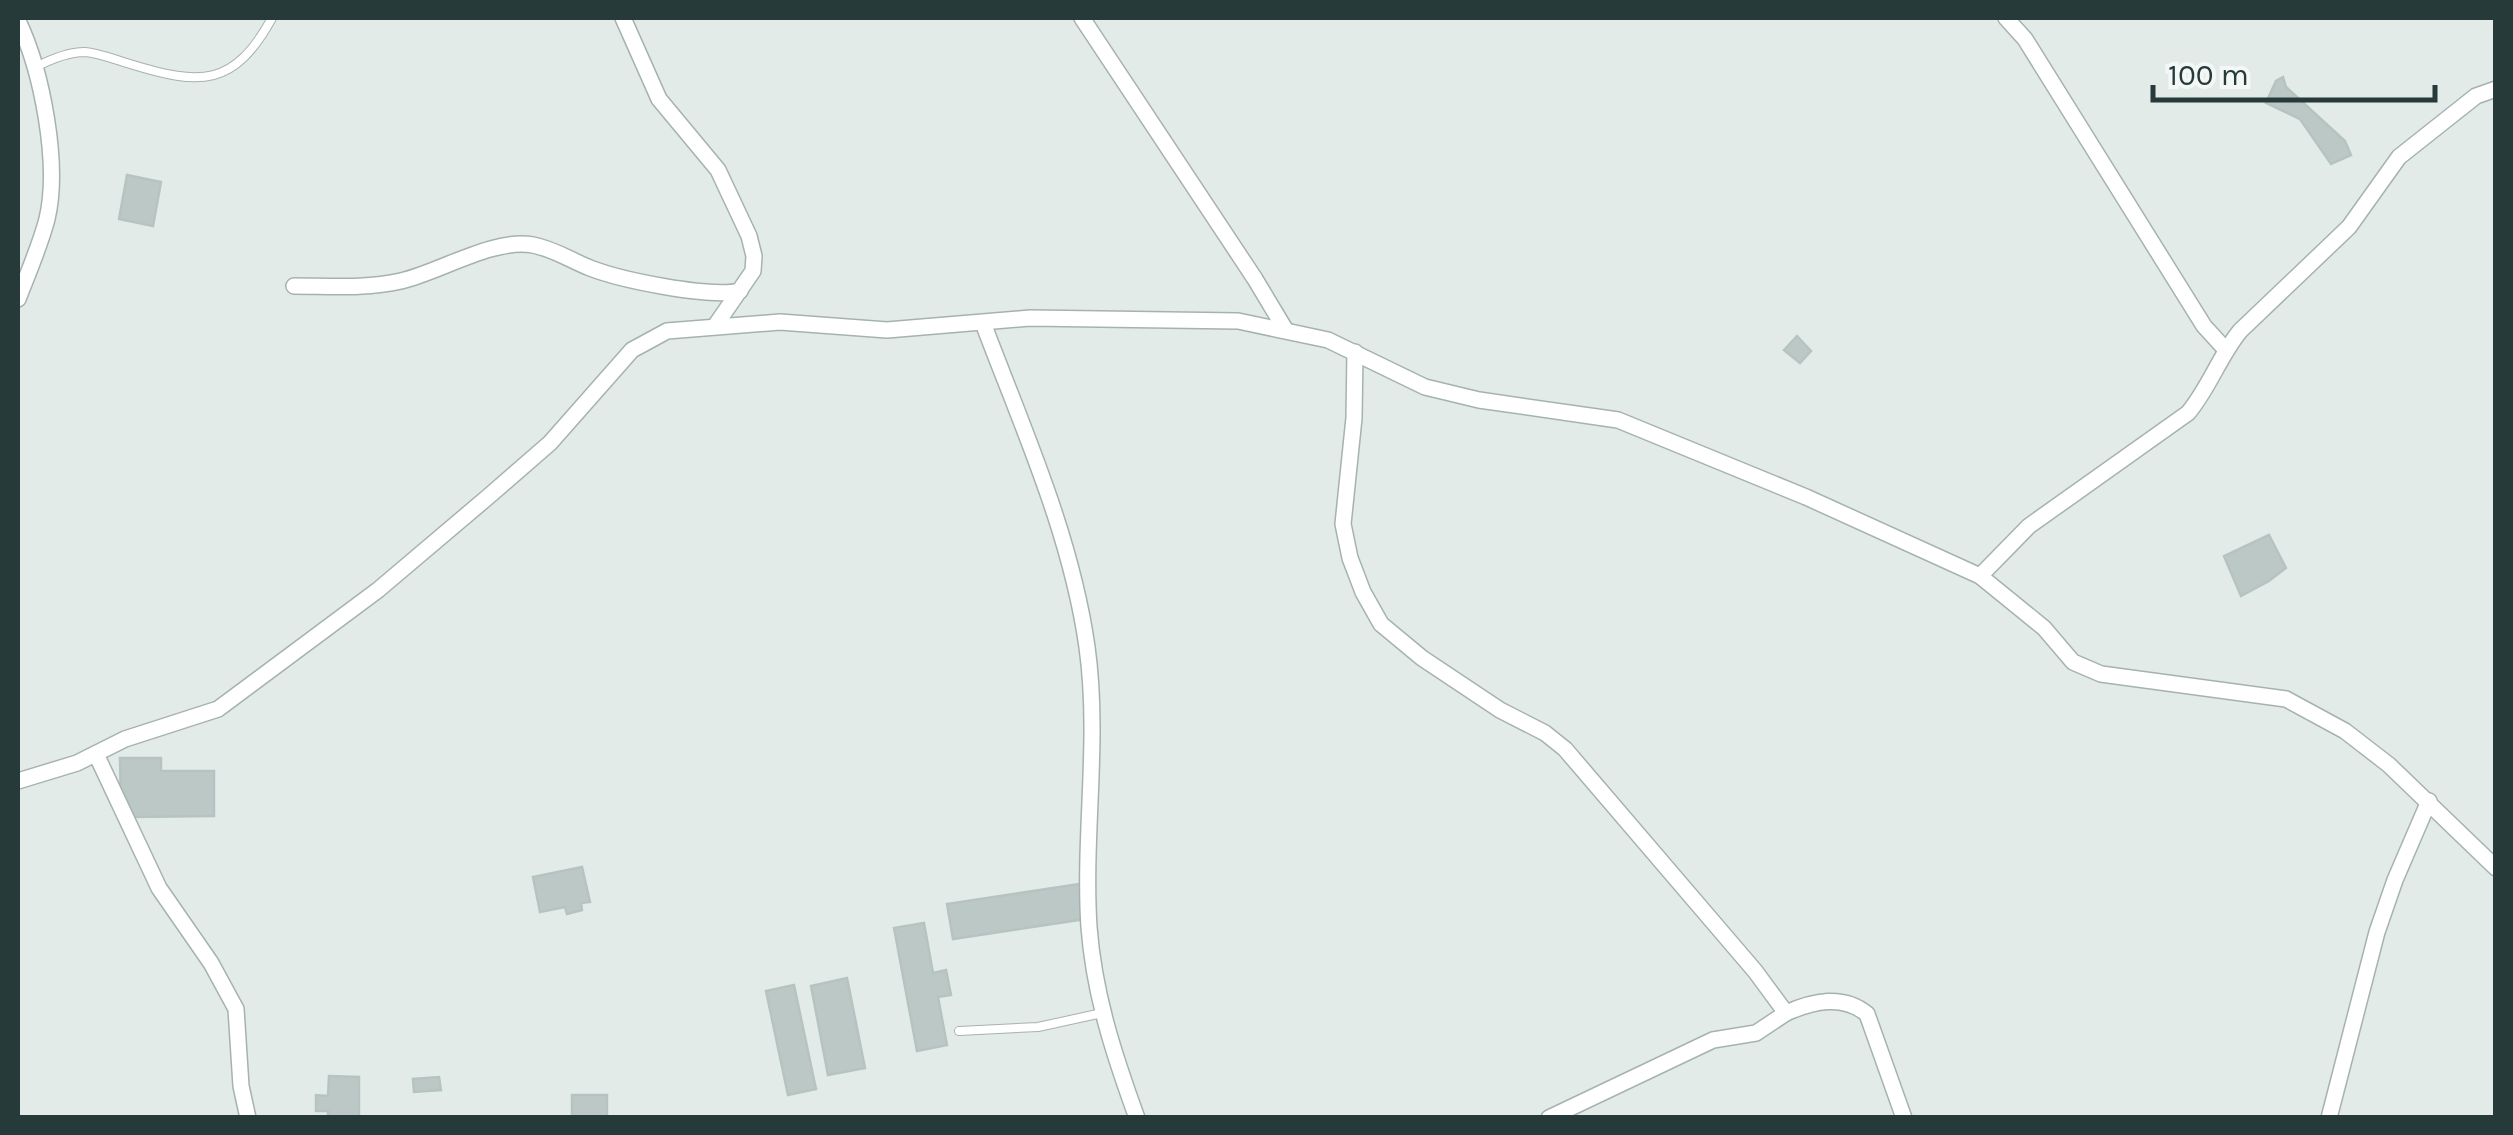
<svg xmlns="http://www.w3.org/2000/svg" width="2513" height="1135" font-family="Karla,sans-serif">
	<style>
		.building { fill: #bcc8c6; stroke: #b6c4c1; stroke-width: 2.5 }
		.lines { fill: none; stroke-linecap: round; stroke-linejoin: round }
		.lane-casing { stroke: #a6b2b1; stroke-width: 10 }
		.street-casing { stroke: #a6b2b1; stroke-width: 18 }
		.lane { stroke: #fff; stroke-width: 8 }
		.street { stroke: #fff; stroke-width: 15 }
	</style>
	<rect width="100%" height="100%" fill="#e3ebe9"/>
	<!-- building -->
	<g class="building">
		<polygon points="2283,77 2286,87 2345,141 2351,155 2331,164 2300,119 2266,103 2276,81"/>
		<polygon points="127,175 161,182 153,226 119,219"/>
		<polygon points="1797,336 1811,351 1800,363 1784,350"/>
		<polygon points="2269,535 2286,568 2269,581 2241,596 2224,556"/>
		<polygon points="120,758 161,758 161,771 214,771 214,816 131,817 121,807"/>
		<polygon points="582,867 590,902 581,903 582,910 567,914 565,907 540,912 533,877"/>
		<polygon points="1080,884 1086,919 953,939 947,904"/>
		<polygon points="924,923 933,973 946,970 951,995 938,997 947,1045 917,1051 894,928"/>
		<polygon points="847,978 865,1068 828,1075 811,986"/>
		<polygon points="794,985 816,1089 788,1095 766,991"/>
		<polygon points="329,1076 359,1077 359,1118 328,1118 328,1111 316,1111 316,1095 328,1096"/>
		<polygon points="439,1077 441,1090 414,1092 413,1079"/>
		<rect x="572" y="1095" width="35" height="23"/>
	</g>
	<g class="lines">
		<!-- lane casing -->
		<g class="lane-casing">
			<g id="lane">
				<path d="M34,68C49,60 67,52 85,52C99,53 116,60 130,64C201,86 234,87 272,18"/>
				<polyline points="959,1031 1038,1027 1102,1013"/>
			</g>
		</g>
		<!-- street casing -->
		<g class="street-casing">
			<g id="street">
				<polyline points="623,18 659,99 718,170 749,236 754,256 753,271 715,326"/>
				<polyline points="1082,18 1255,279 1285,329"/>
				<polyline points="2006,18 2025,39 2204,326 2225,349"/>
				<path d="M18,21C42,71 60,164 47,219C40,246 28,273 18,299"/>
				<path d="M294,286C329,286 366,289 401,281C440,272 493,238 533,245C554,249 570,260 590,268C621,280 708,298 740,291"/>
				<path d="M983,323C1023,429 1071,534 1087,647C1100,740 1083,834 1089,927C1094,994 1114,1055 1137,1118"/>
				<path d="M1355,352L1354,418L1343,524L1350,558L1363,592L1381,624L1422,658L1500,710L1545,733L1565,749L1755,971L1786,1013C1813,1001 1843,994 1867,1014L1904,1118"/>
				<path d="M1980,576L2029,526L2188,413C2209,388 2219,357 2240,331L2349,227L2399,157L2476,96L2496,89"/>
				<polyline points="96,754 159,888 211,963 236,1009 241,1086 248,1118"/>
				<polyline points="18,781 77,763 125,739 218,709 378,590 489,496 550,443 632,350 667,331 780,322 887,330 1030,318 1238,321 1328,340 1425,387 1479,400 1618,420 1806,497 1980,576 2044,628 2073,662 2101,674 2286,699 2345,731 2389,765 2496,868"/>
				<polyline points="1549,1118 1713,1040 1756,1033 1786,1013"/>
				<polyline points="2329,1118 2377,932 2395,880 2429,801"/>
			</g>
		</g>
		<!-- lane -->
		<use href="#lane" class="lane"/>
		<!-- street -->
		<use href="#street" class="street"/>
	</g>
	<!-- border -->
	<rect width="2513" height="1135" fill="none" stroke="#253a39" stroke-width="40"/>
	<!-- scale -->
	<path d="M2153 85v15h282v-15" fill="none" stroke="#253a39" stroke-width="5"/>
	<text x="2168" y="85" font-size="30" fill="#253a39" stroke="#f3f8f7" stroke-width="8" paint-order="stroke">100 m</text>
</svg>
